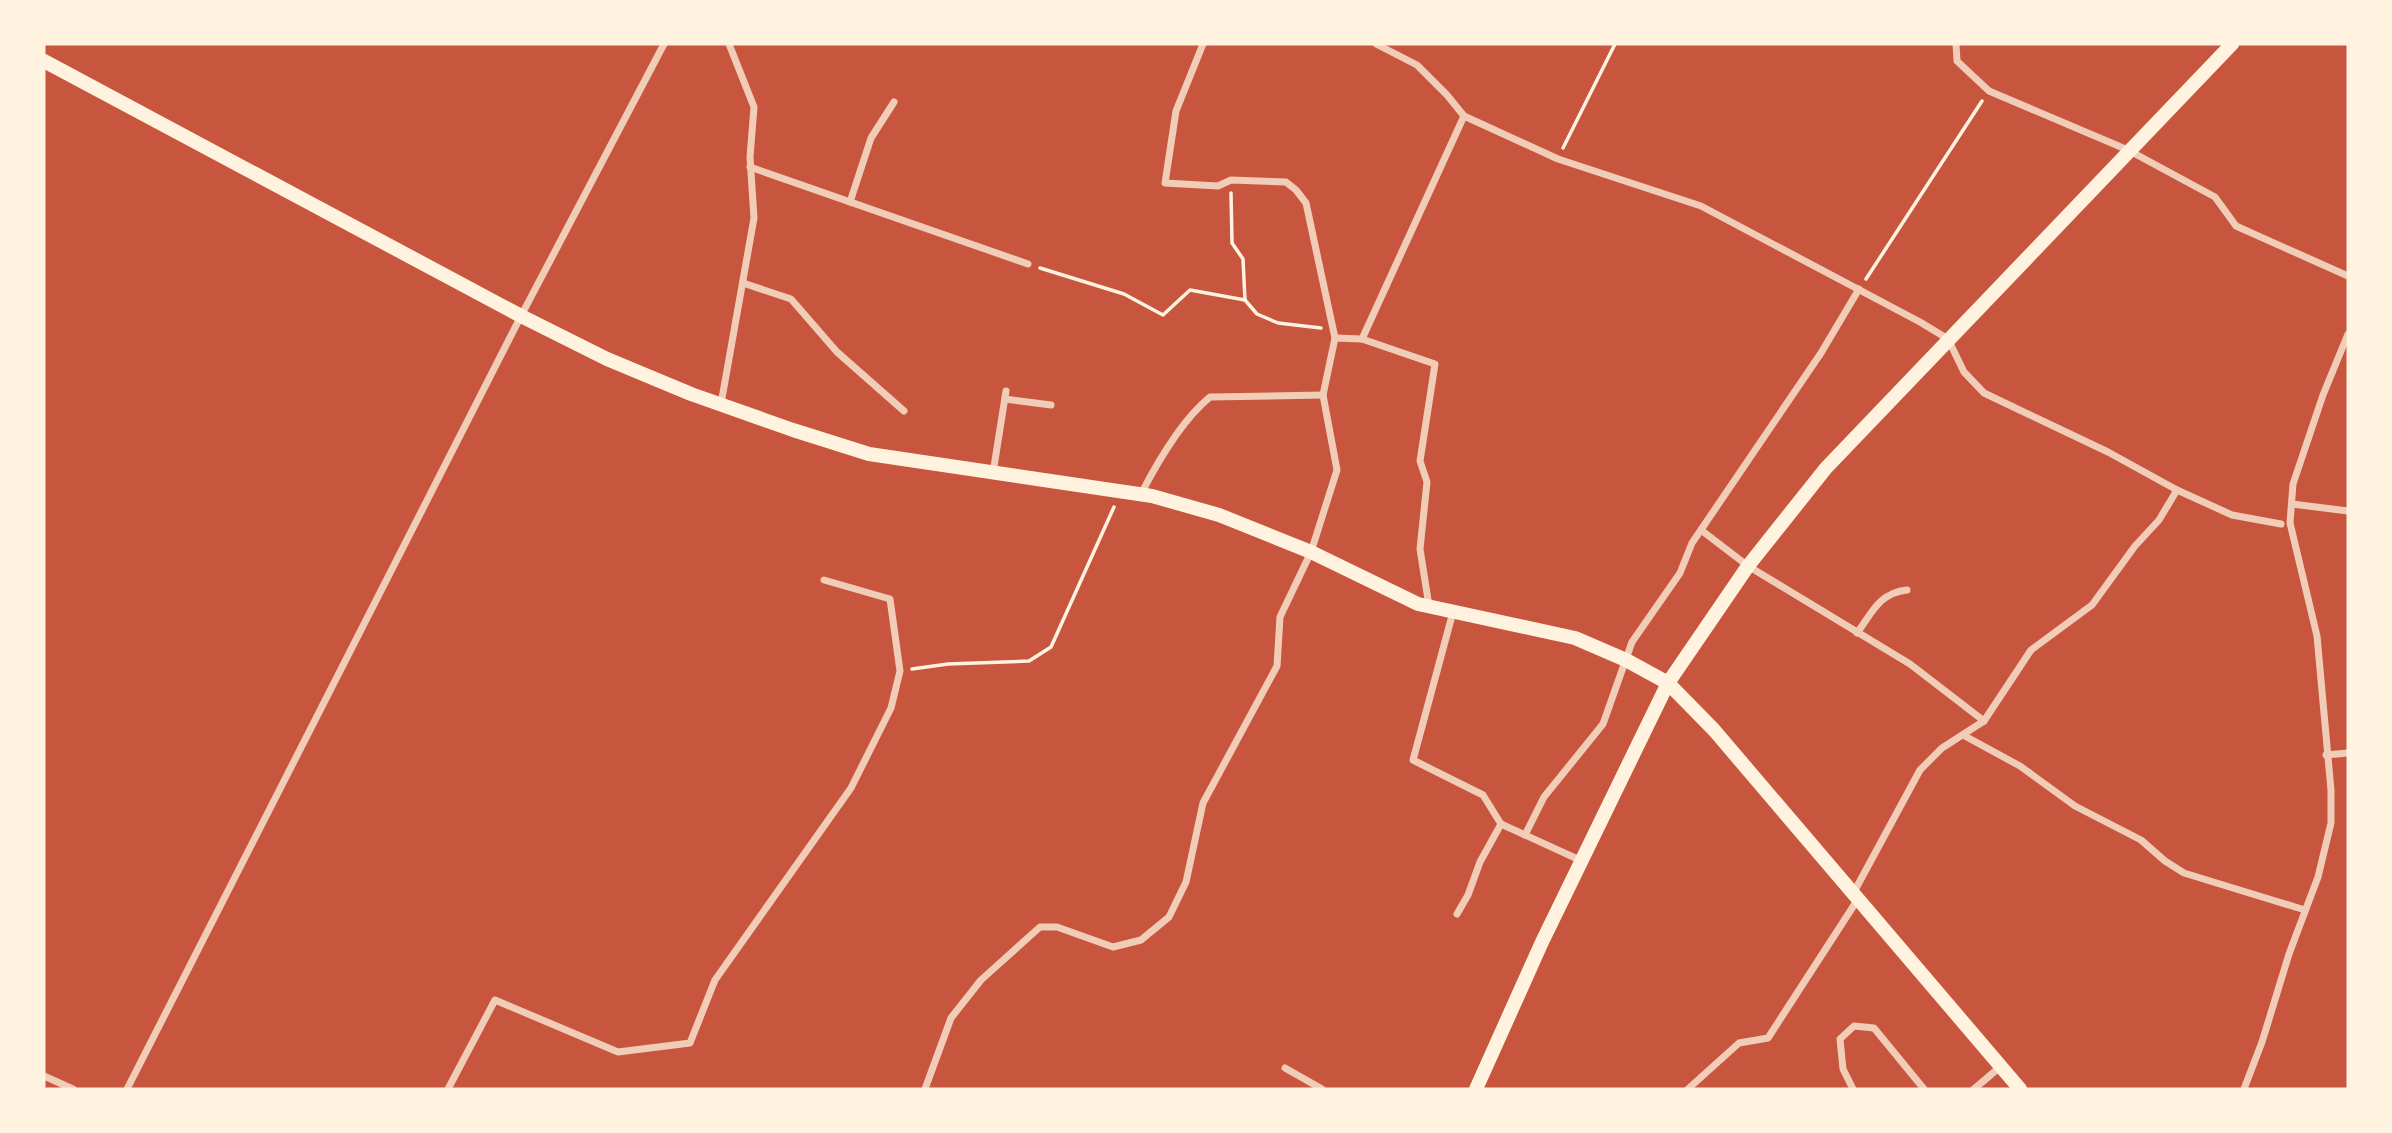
<svg xmlns="http://www.w3.org/2000/svg" width="2392" height="1133" font-family="'Titillium Web',sans-serif">
	<style>
		.lines { fill: none; stroke-linecap: round; stroke-linejoin: round }
		.path { stroke: #fff3e0; stroke-width: 3.5 }
		.minor { stroke: #f1ccb7; stroke-width: 7 }
		.secondary { stroke: #fff3e0; stroke-width: 14 }
	</style>
	<rect width="100%" height="100%" fill="#c8553d"/>
	<g class="lines">
		<!-- path -->
		<g class="path">
			<polyline points="1563,148 1615,44"/>
			<polyline points="1231,193 1232,243 1243,259 1245,300 1257,314 1278,323 1321,328"/>
			<polyline points="1040,268 1124,294 1163,315 1190,290 1245,300"/>
			<polyline points="1866,279 1982,101"/>
			<polyline points="912,669 948,664 1029,661 1051,647 1114,507"/>
		</g>
		<!-- minor -->
		<g class="minor">
			<polyline points="1203,44 1176,111 1165,183 1218,186 1231,180 1286,182 1296,190 1306,203 1335,338"/>
			<polyline points="1376,44 1417,65 1447,95 1464,116 1558,159 1701,206 1920,322 1948,339 1964,372 1984,393 2108,452 2177,490 2232,515 2281,524"/>
			<polyline points="1956,44 1957,61 1989,91 2128,150 2215,197 2236,226 2348,276"/>
			<polyline points="750,167 1028,264"/>
			<polyline points="850,202 871,138 894,102"/>
			<polyline points="743,283 791,299 837,352 904,411"/>
			<polyline points="1362,339 1435,364 1420,461 1427,482 1420,549 1429,606"/>
			<polyline points="1005,399 1051,405"/>
			<polyline points="721,404 754,218 750,157 754,107 729,44"/>
			<polyline points="993,473 1006,391"/>
			<path d="M1141,494C1157,463 1183,419 1210,397L1323,395"/>
			<polyline points="2292,504 2348,511"/>
			<polyline points="1701,530 1748,566 1910,664 1984,721"/>
			<polyline points="1453,612 1413,760 1483,795 1501,824 1582,861"/>
			<path d="M1857,633C1872,613 1879,593 1907,590"/>
			<polyline points="1963,735 2020,766 2075,806 2141,840 2165,861 2184,873 2305,910"/>
			<polyline points="2326,755 2348,753"/>
			<polyline points="1525,835 1544,797 1603,724 1632,642 1680,573 1692,543 1821,353 1859,289"/>
			<polyline points="1854,892 1920,770 1942,748 1984,721 2031,650 2092,605 2135,546 2159,520 2177,490"/>
			<polyline points="1457,914 1468,895 1480,862 1501,824"/>
			<polyline points="1285,1068 1322,1089"/>
			<polyline points="44,1076 73,1089"/>
			<polyline points="127,1089 521,316 664,44"/>
			<polyline points="448,1089 495,1000 618,1052 690,1043 715,980 851,788 891,708 900,671 890,599 824,580"/>
			<polyline points="925,1089 951,1018 981,980 1040,927 1057,927 1113,947 1141,940 1169,917 1186,882 1203,803 1277,666 1280,617 1311,552 1337,470 1323,395 1335,338 1362,339 1464,116"/>
			<polyline points="1688,1089 1739,1043 1768,1038 1858,899"/>
			<polyline points="1853,1089 1843,1069 1840,1039 1854,1026 1874,1028 1924,1089"/>
			<polyline points="1974,1089 2000,1067"/>
			<polyline points="2244,1089 2262,1042 2289,954 2318,877 2331,823 2331,790 2317,636 2290,523 2293,484 2323,395 2348,334"/>
		</g>
		<!-- secondary -->
		<g class="secondary">
			<polyline points="44,61 521,316 607,359 691,394 793,430 869,454 1152,496 1219,515 1311,552 1418,604 1575,638 1626,660 1668,683 1714,730 2020,1089"/>
			<polyline points="1476,1089 1542,942 1668,683 1748,566 1826,468 2232,44"/>
		</g>
	</g>
	<!-- border -->
	<rect width="2392" height="1133" fill="none" stroke="#fff3e0" stroke-width="91"/>
</svg>
